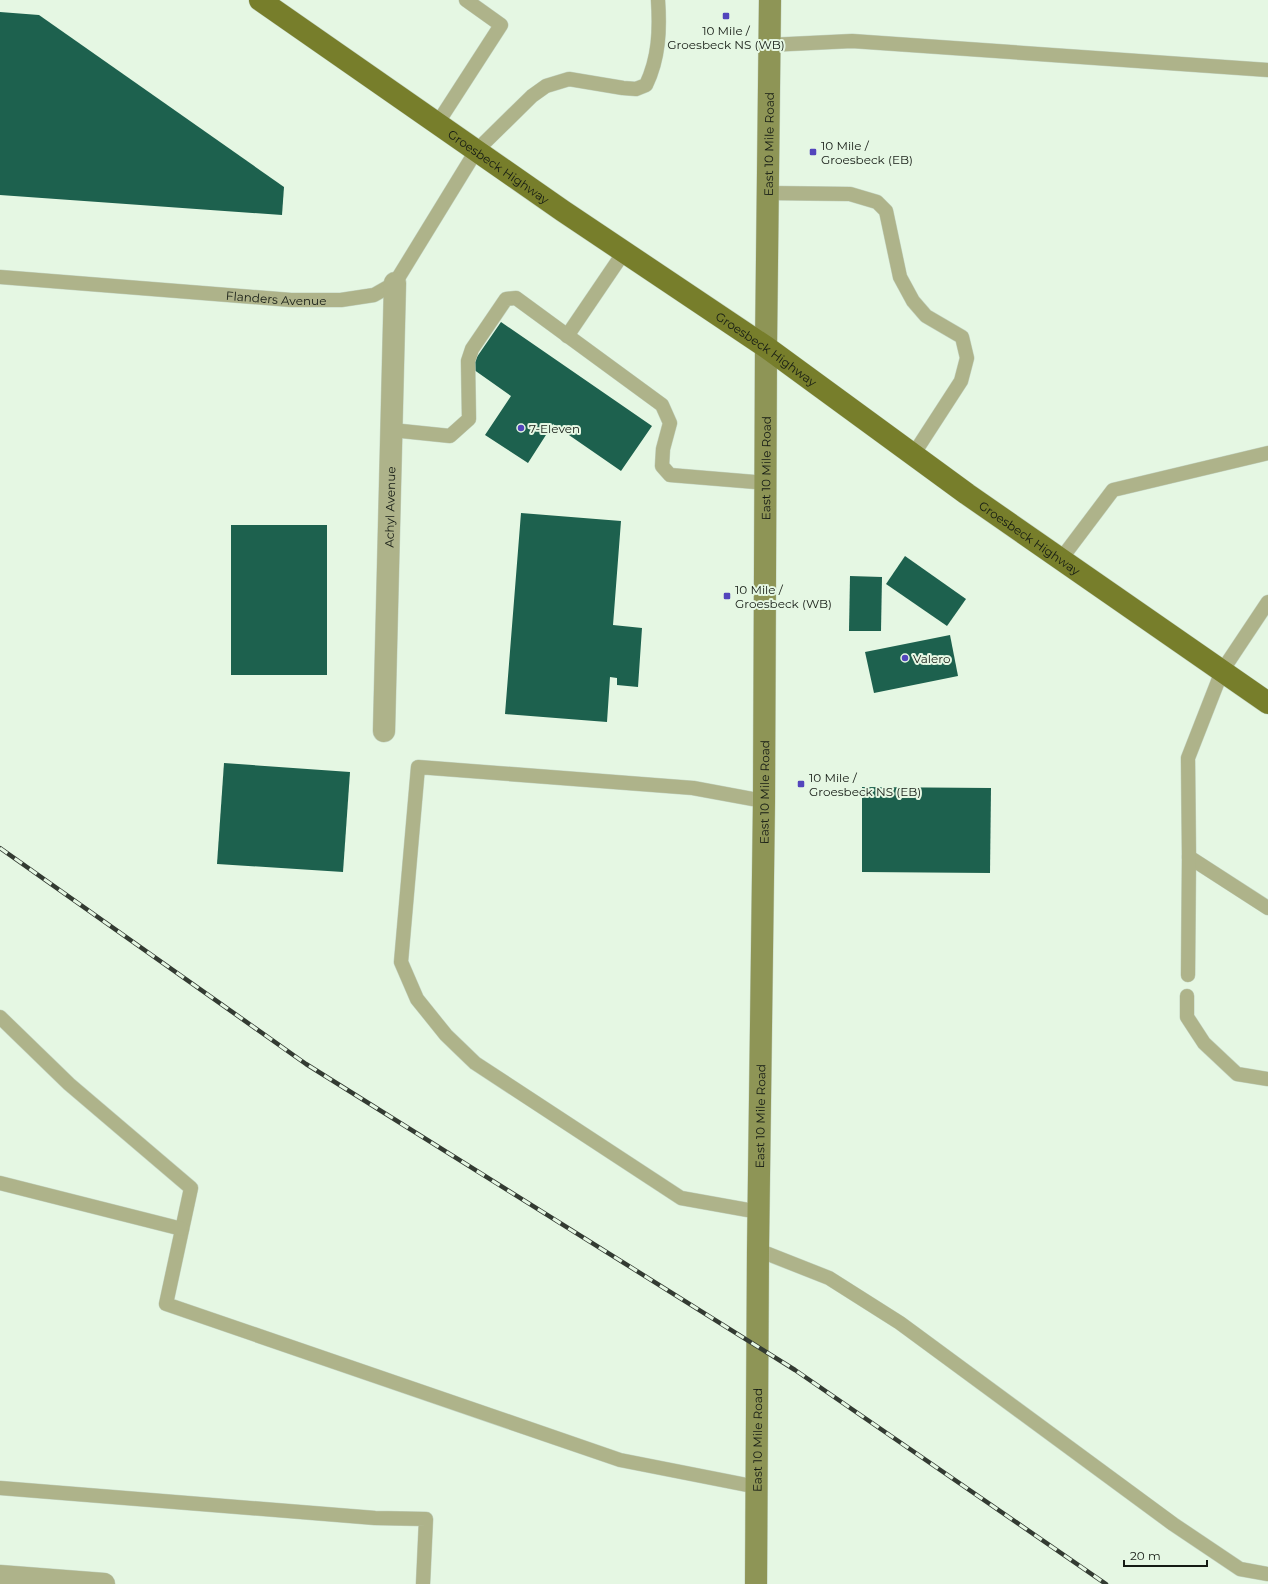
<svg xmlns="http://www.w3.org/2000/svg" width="1268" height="1584" font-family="Montserrat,sans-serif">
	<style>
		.building { fill: #1d614e }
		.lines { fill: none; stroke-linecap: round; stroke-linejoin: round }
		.service-casing { stroke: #c4d4c2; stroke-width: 15 }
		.minor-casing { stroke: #c4d4c2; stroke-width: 23 }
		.secondary-casing { stroke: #c4d4c2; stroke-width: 23 }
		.primary-casing { stroke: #c4d4c2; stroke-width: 23 }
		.service { stroke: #aeb38a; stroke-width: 14 }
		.minor { stroke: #aeb38a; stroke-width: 22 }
		.secondary { stroke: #8e9556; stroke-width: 22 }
		.primary { stroke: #777e2b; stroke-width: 22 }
		.rail-casing { stroke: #333b32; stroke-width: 4.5 }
		.rail { stroke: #e5f7e3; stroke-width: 3; stroke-dasharray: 9; stroke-linecap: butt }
		.poi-dot { fill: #5345bc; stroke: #e5f7e3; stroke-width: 1.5 }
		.labels { text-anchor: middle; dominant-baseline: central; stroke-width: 4; stroke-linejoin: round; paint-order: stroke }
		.poi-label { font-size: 12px; fill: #151b14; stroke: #e5f7e3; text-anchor: start }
		.street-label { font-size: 12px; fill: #151b14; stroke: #e5f7e3 }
	</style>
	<rect width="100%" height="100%" fill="#e5f7e3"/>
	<!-- building -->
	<g class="building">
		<polygon points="0,12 39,15 284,187 282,215 0,195"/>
		<polygon points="501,322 652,426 621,471 553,424 528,463 485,435 511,396 470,367"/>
		<polygon points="521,513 621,521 613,625 642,628 638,687 617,685 617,678 610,677 607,722 505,714"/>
		<rect x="231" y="525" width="96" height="150"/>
		<polygon points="905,556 966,599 947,626 886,584"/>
		<polygon points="850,576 882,577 881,631 849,631"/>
		<polygon points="950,635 958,676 874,693 865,652"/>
		<polygon points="224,763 350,772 343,872 217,864"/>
		<polygon points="862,787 991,788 990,873 862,872"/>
	</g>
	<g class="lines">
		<!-- service casing -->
		<g class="service-casing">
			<g id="service">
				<polyline points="769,45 852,41 1268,70"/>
				<polyline points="437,124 501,25 466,0"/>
				<polyline points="768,193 850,194 877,202 886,211 900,277 913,301 926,316 962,337 967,358 961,381 913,455"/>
				<path id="s1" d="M0,277L291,300H341L374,295L395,283L476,151L532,96L546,86L569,79L623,88L636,89L646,85C659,58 660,30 658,0"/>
				<polyline points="567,336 624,252"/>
				<polyline points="392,430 450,436 469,419 468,361 472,349 506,299 516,298 662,405 670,423 663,449 662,466 670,475 766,483"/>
				<polyline points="1061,559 1113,490 1268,453"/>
				<polyline points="1189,857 1268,908"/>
				<polyline points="1188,975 1189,857 1188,758 1222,671 1268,602"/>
				<polyline points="1187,996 1187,1017 1204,1043 1237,1074 1268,1079"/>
				<polyline points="0,1017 69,1084 191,1188 166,1304 620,1460 757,1487"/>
				<polyline points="0,1183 182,1229"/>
				<polyline points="759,1212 681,1198 475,1063 446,1035 417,999 401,962 418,767 693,788 764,801"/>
				<polyline points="758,1250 829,1278 900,1323 1173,1524 1240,1569 1268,1574"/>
				<polyline points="0,1488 375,1518 426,1519 423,1584"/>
			</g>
		</g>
		<!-- minor casing -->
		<g class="minor-casing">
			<g id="minor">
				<path id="s2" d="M384,731L395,283"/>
				<polyline points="0,1576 104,1584"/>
			</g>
		</g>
		<!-- secondary casing -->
		<g class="secondary-casing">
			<g id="secondary">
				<path id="s3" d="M756,1584L758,1250L764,801L766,347L770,0"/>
			</g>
		</g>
		<!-- primary casing -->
		<g class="primary-casing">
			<g id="primary">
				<path id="s4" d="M260,0L563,211L766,347L967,494L1268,703"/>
			</g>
		</g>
		<!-- service -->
		<use href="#service" class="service"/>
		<!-- minor -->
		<use href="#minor" class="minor"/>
		<!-- secondary -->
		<use href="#secondary" class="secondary"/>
		<!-- primary -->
		<use href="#primary" class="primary"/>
		<!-- rail casing -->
		<g class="rail-casing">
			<polyline id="rail" points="0,848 306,1064 795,1370 1106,1584"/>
		</g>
		<!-- rail -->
		<use href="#rail" class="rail"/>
	</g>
	<!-- markers -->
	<g class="poi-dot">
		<rect x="722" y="12" width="8" height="8" rx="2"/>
		<rect x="809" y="148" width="8" height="8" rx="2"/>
		<circle cx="521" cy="428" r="4"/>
		<rect x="723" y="592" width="8" height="8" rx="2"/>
		<circle cx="905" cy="658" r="4"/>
		<rect x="797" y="780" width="8" height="8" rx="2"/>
	</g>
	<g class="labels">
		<!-- poi labels -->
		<g class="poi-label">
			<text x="726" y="30" text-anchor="middle">10 Mile /<tspan x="726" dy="14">Groesbeck NS (WB)</tspan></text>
			<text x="821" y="145">10 Mile /<tspan x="821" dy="14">Groesbeck (EB)</tspan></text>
			<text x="529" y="428">7-Eleven</text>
			<text x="735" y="589">10 Mile /<tspan x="735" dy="14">Groesbeck (WB)</tspan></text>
			<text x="913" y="658">Valero</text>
			<text x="809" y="777">10 Mile /<tspan x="809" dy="14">Groesbeck NS (EB)</tspan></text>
		</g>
		<!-- street labels -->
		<g class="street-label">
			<text stroke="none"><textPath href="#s3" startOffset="1440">East 10 Mile Road</textPath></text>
			<text stroke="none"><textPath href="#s4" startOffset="291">Groesbeck Highway</textPath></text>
			<text stroke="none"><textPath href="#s1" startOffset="277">Flanders Avenue</textPath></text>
			<text stroke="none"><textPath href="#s4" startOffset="615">Groesbeck Highway</textPath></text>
			<text stroke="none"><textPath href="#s3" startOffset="1116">East 10 Mile Road</textPath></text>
			<text stroke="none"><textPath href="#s2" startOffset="224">Achyl Avenue</textPath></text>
			<text stroke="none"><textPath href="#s4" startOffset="939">Groesbeck Highway</textPath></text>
			<text stroke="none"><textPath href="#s3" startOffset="792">East 10 Mile Road</textPath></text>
			<text stroke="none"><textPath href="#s3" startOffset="468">East 10 Mile Road</textPath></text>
			<text stroke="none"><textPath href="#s3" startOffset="144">East 10 Mile Road</textPath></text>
		</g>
	</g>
	<!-- scale -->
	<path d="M1124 1560v6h83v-6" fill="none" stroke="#151b14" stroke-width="2"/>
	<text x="1130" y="1560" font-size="12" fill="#151b14" stroke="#e5f7e3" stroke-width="3" paint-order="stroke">20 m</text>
</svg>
